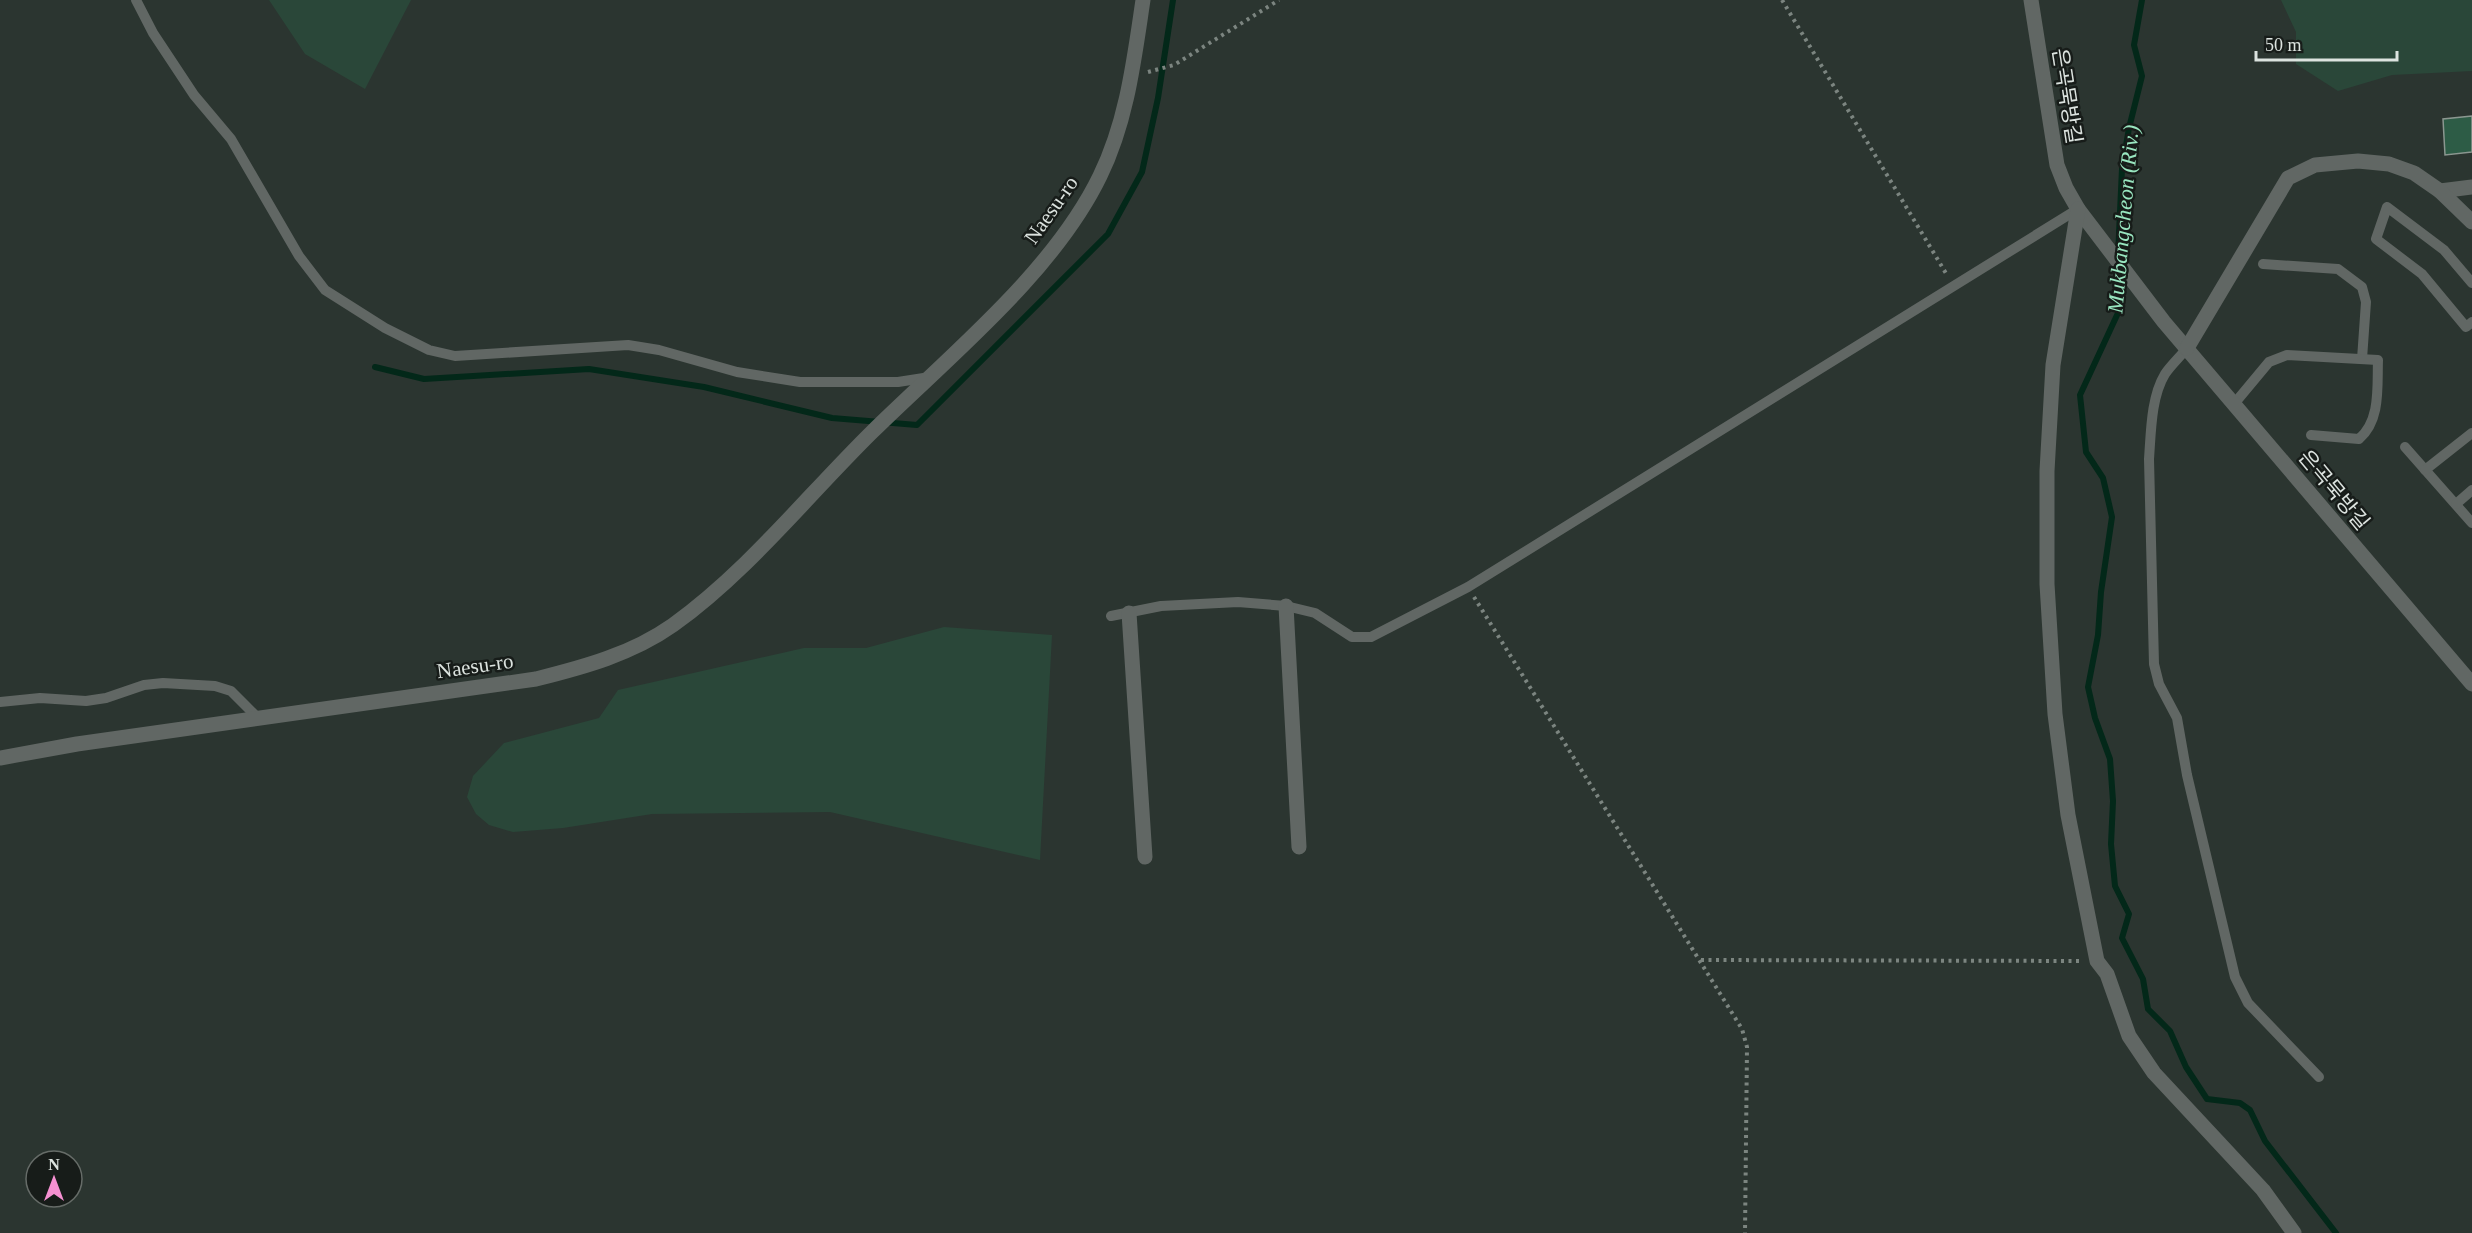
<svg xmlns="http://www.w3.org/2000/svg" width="2472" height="1233" font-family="'Times New Roman','Noto Sans KR',serif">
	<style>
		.green { fill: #2a4739 }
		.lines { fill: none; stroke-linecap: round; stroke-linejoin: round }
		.stream { stroke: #032819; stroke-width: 6 }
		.building { fill: #2d5c46; stroke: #8b9790; stroke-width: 1.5 }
		.path { stroke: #7c8580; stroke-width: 4; stroke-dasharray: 3 4.5; stroke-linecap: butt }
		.service { stroke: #616764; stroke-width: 10 }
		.minor { stroke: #616764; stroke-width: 15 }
		.tertiary { stroke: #616764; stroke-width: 15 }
		.labels { text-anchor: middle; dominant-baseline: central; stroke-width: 5; stroke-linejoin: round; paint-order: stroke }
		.street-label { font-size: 21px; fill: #dce3df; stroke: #171c19 }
		.water-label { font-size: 22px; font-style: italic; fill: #99e6c0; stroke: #171c19 }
	</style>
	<rect width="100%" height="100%" fill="#2b3530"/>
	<!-- green -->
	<g class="green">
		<polygon points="269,0 411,0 365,89 305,54"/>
		<polygon points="2281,0 2472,0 2472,71 2392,75 2338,91 2296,64 2296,32"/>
		<polygon points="944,627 1052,635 1040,860 830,812 652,814 563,828 513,832 489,825 476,814 467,797 473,776 504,743 599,718 618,690 804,648 866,648"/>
	</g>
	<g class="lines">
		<!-- stream -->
		<g class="stream">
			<polyline points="2118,256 2122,169 2129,128 2142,76 2134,45 2142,0"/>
			<polyline points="2118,267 2118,313 2080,395 2086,452 2103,478 2112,517 2101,592 2098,635 2088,687 2095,718 2110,759 2113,801 2111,844 2115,886 2129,914 2122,938 2143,979 2148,1009 2170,1031 2186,1067 2207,1099 2240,1103 2250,1110 2265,1141 2336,1233"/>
			<polyline points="375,367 424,379 589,369 704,387 832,418 917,425 1108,234 1142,172 1158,98 1173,0"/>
		</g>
	</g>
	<!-- building -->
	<polygon class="building" points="2472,116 2472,152 2445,155 2443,119"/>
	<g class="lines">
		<!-- path -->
		<g class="path">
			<polyline points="1782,0 1947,275"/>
			<polyline points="1148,72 1174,65 1279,0"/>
			<polyline points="1474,597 1742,1029 1747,1047 1745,1233"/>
			<polyline points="1701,960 2083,961"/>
		</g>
		<!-- service -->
		<g class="service">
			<polyline points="136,0 153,33 194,95 231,139 299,256 325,290 385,328 429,350 455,356 628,345 659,350 737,372 800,382 898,382 930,377"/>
			<polyline points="2263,264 2338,269 2362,287 2366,302 2362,359"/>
			<polyline points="2472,283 2444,250 2387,207 2376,239 2422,274 2466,327 2472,322"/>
			<path d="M2187,348C2180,357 2171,365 2165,374C2151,397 2151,432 2149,459L2154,664L2159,684L2177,718L2187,775L2235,977L2248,1003L2319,1077"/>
			<path d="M2234,404L2269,362L2287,355L2378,360C2377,387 2381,420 2359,439L2311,435"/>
			<polyline points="2405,447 2472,523"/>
			<polyline points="2425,470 2472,433"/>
			<polyline points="2456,504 2472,490"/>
			<polyline points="1111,616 1161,606 1238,602 1286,606 1315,613 1352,637 1371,637 1468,587 2078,209"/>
			<polyline points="0,702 40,698 86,701 106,698 144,685 163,683 215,686 231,691 257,717"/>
		</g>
		<!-- minor -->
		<g class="minor">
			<polyline points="2031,0 2057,165 2066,188 2078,209 2164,322 2472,684"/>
			<polyline points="2440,191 2472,187"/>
			<polyline points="2078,209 2053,365 2047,471 2047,584 2055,714 2068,815 2097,961 2107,974 2129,1036 2154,1073 2263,1190 2294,1233"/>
			<polyline points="2187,348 2288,178 2315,165 2358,161 2389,164 2414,173 2440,191 2472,222"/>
			<polyline points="1286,606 1299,847"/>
			<polyline points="1129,613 1145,857"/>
		</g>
		<!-- tertiary -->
		<path class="tertiary" d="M0,758L77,744L536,679C584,667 632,654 673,625C748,571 807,496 872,432C948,357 1053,273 1100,176C1127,121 1134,60 1143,0"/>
	</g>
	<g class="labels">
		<!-- street labels -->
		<g class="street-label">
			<text transform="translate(2067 96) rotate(81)">은곡묵방길</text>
			<text transform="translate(1051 210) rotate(-55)">Naesu-ro</text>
			<text transform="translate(2334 490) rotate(50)">은곡묵방길</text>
			<text transform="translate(475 666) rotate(-8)">Naesu-ro</text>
		</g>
		<!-- water labels -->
		<g class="water-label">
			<text transform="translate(2123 219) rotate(-85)">Mukbangcheon (Riv.)</text>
		</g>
	</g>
	<!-- north arrow -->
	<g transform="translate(54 1179)"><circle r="28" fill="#171c19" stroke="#666c68" stroke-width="1.5"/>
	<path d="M0-4.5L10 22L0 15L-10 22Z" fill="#f590d1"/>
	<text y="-9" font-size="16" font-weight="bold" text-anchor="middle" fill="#dce3df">N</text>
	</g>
	<!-- scale -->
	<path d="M2256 51v9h141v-9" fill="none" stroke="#dce3df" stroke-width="3"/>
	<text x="2265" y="51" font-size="18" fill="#dce3df" stroke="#171c19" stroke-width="4.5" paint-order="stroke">50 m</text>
</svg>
